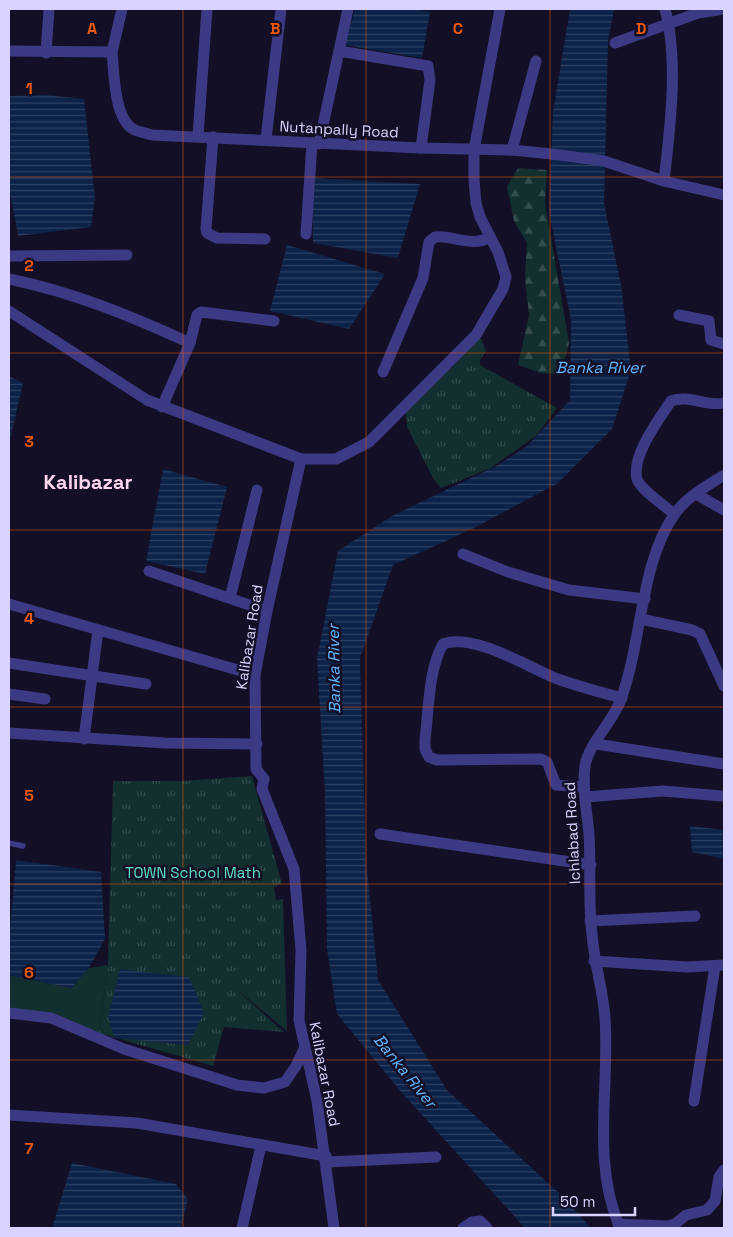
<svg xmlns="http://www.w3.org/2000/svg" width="733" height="1237" font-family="'Space Grotesk',sans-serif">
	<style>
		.grass { fill: #12302f }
		.forest { fill: url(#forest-firs) }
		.park { fill: url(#park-tufts) }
		.water { fill: url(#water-rules) }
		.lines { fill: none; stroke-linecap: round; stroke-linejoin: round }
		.service { stroke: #3d3a85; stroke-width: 5.5 }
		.minor { stroke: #3d3a85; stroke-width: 11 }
		.grid { fill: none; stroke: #e8590c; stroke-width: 1; stroke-opacity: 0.55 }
		.labels { text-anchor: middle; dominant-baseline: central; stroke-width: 5; stroke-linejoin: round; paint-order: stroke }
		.street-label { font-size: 15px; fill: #d9d4ff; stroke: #130f26 }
		.park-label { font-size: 15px; fill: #5fe0c0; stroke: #130f26 }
		.water-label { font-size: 16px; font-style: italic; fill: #62b6ff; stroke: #130f26 }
		.district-label { font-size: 20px; font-weight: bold; fill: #ffd6f0; stroke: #130f26 }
		.grid-label { font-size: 16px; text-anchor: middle; font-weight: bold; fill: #e8590c; stroke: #130f26; stroke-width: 5; stroke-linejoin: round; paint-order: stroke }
	</style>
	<defs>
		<pattern id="forest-firs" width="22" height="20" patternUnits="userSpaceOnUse" patternTransform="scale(1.25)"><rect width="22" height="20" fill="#12302f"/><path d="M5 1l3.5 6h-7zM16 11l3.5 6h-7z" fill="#344d4e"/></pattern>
		<pattern id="park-tufts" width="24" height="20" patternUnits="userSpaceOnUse" patternTransform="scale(1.25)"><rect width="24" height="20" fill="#12302f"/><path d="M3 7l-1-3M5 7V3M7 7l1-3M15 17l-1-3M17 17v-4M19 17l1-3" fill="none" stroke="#344d4e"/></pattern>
		<pattern id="water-rules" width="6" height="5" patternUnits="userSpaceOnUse" patternTransform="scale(1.25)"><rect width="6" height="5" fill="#0c2248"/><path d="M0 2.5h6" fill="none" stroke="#2f4163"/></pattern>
	</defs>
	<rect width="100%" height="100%" fill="#130f26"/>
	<!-- grass -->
	<polygon class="grass" points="108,965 99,1033 9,1013 9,975 71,988 89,968"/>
	<!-- forest -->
	<polygon class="forest" points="518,168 547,170 545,203 569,343 565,359 566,374 541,373 518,365 529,315 525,278 527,243 514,221 507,187"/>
	<!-- park -->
	<g class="park">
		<polygon points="481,339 486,351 480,360 480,365 557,408 536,436 489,469 441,488 433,478 407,427 406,411 441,371 452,368 476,340"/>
		<polygon points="252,776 282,884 274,887 276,900 283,899 287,1031 235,988 284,1032 224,1027 213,1066 99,1033 108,965 113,781 183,781"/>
	</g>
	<!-- water -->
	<g class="water">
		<polygon points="355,9 414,9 430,12 422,58 345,45"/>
		<polygon points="570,9 614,9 608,42 604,203 621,285 631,370 612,429 558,483 476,527 393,565 360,658 366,859 378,980 447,1090 560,1194 591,1228 525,1228 402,1093 337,1014 327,949 325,793 317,659 338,551 392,516 498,465 526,447 570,400 571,320 549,212 553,112"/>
		<polygon points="46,95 84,99 95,198 91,227 18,236 9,186 9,96"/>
		<polygon points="312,178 420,184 398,258 313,243"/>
		<polygon points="287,245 385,274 349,329 270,311"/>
		<polygon points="9,376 23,383 9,444"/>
		<polygon points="163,469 227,487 205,574 146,561"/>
		<polygon points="690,826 724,830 724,859 692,852"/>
		<polygon points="16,860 101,872 105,939 89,968 71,988 9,975 9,939"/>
		<polygon points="120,969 189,977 204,1013 188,1045 115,1038 108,1018"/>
		<polygon points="72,1163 176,1184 188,1199 181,1228 52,1228"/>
	</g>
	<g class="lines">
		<!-- service -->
		<polyline class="service" points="9,843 23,846"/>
		<!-- minor -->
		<g class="minor">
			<polyline points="615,43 698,13 724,9"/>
			<path d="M9,51L112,52C114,72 114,118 133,129C138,132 146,133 152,135L421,148L512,150L552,154L604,161L664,181L724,195"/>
			<polyline points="339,51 428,66 430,80 421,148"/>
			<polyline points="112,52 122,9"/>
			<polyline points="46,53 49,9"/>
			<polyline points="198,136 207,9"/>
			<polyline points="213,137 206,229 207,233 217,238 265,239"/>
			<polyline points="266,139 281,9"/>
			<polyline points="319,144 348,9"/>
			<polyline points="512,150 536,61"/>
			<path d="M664,181C670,128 679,61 665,9"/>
			<polyline points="306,234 312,143"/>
			<polyline points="9,256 127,255"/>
			<path d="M9,279C73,292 131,316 190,343"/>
			<polyline points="9,311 147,400 301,459 267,611 255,675 256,769 264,779 262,789 294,869 301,950 299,1020 317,1101 334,1228"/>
			<polyline points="679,315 709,321 711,340 724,344"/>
			<path d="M383,372L423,278L429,242L435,237C452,235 474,248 489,237"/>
			<polyline points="162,407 190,343 197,315 201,312 274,321"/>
			<polyline points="301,459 336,459 369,442 476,335 503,289 506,277 498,252 480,217 476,203 474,180 474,150 500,9"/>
			<polyline points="696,494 724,510"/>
			<path d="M674,514C665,506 640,489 637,479C631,456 659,419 671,401C689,394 706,407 724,403"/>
			<polyline points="463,554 508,572 569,590 645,599"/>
			<polyline points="149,571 267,611"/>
			<polyline points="230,598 257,490"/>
			<polyline points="9,604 255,675"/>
			<polyline points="641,619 692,630 700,634 724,686"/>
			<polyline points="9,663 146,684"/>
			<polyline points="9,694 45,699"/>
			<polyline points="9,733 165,743 257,744"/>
			<polyline points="84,739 98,630"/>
			<polyline points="596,744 724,764"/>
			<path d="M583,787L556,785L547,762L541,759L437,760L429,757L425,749V739C429,709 428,671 443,644C474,633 526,666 555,678C577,686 599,692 622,698"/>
			<polyline points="585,797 663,791 722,796"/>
			<polyline points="380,834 591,865"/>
			<polyline points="590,921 695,916"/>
			<polyline points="594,961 687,967 724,965"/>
			<polyline points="9,1013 51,1018 124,1049 237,1085 264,1088 285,1082 296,1066 304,1049"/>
			<polyline points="694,1101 715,966"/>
			<polyline points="9,1115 137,1123 326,1156"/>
			<polyline points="327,1162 436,1157"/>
			<polyline points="618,1224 667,1226 675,1224 686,1215 707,1210 715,1201 719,1177 724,1170"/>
			<polyline points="242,1228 261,1146"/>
			<polyline points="463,1228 472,1222 480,1221 487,1228"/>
			<path d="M620,1228C591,1161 610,1088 605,1018C603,990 594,962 592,934C588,901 591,867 589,834C587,811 582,789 585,766C588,744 614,721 621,699C642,643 640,564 674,515C686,497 707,486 724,475"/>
		</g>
	</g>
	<!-- grid -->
	<path class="grid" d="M183,9V1228M366,9V1228M550,9V1228M9,177H724M9,353H724M9,530H724M9,707H724M9,884H724M9,1060H724"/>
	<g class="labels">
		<!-- street labels -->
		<g class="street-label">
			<text transform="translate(339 129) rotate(3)">Nutanpally Road</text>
			<text transform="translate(249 637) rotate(-81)">Kalibazar Road</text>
			<text transform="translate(572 833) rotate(-93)">Ichlabad Road</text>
			<text transform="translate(325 1074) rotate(79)">Kalibazar Road</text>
		</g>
		<!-- park labels -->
		<g class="park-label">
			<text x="193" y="872">TOWN School Math</text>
		</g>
		<!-- water labels -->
		<g class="water-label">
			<text x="600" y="367">Banka River</text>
			<text transform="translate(334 669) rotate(-91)">Banka River</text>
			<text transform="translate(405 1071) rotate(51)">Banka River</text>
		</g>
		<!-- district labels -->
		<g class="district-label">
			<text x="88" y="482">Kalibazar</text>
		</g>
	</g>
	<g class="grid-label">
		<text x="92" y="34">A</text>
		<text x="275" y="34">B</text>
		<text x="458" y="34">C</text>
		<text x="641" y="34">D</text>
		<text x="29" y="94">1</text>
		<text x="29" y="271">2</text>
		<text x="29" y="447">3</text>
		<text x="29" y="624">4</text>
		<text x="29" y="801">5</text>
		<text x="29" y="978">6</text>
		<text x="29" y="1154">7</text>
	</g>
	<!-- border -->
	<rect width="733" height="1237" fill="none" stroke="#d9d4ff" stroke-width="20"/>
	<!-- scale -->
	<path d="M553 1207v8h82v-8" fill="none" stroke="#d9d4ff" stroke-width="2.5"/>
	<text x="560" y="1207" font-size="15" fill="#d9d4ff" stroke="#130f26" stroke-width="4" paint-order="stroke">50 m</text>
</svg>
